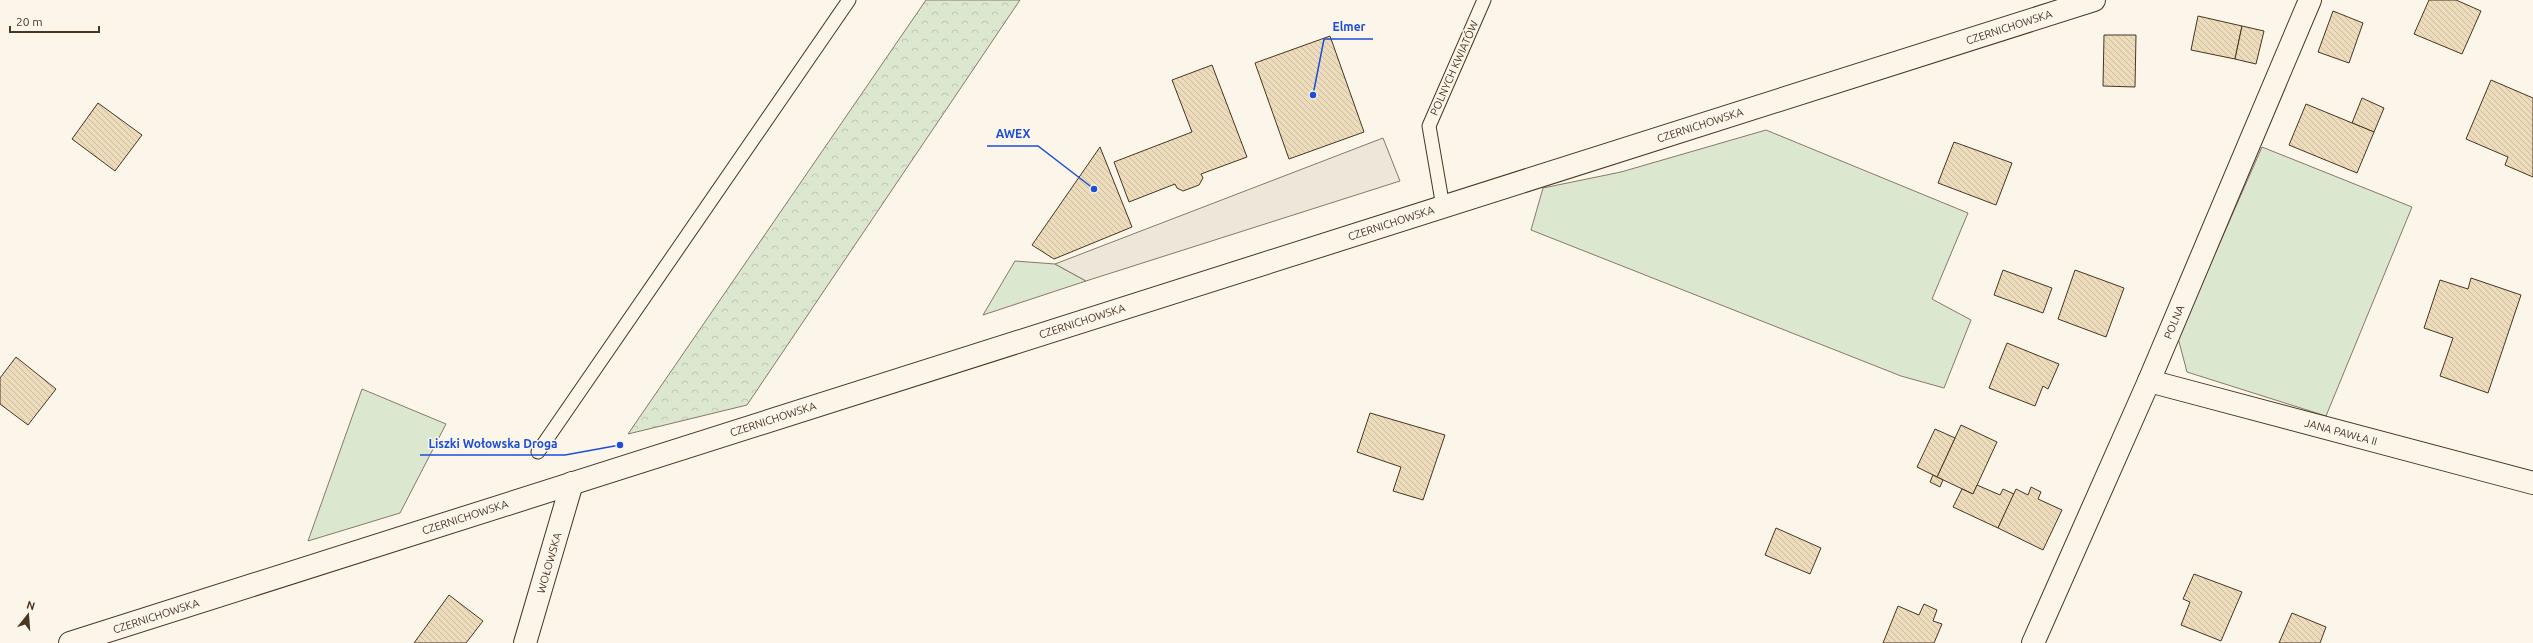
<svg xmlns="http://www.w3.org/2000/svg" width="2533" height="643" font-family="Ubuntu,sans-serif">
	<style>
		.green { fill: #dce7d0; stroke: #887966 }
		.forest { fill: url(#forest-crowns); stroke: #887966 }
		.parking { fill: #ede7d9; stroke: #887966 }
		.building { fill: url(#building-back-hatch); stroke: #4a3520 }
		.lines { fill: none; stroke-linecap: round; stroke-linejoin: round }
		.service-casing { stroke: #4a3520; stroke-width: 15 }
		.minor-casing { stroke: #4a3520; stroke-width: 24 }
		.tertiary-casing { stroke: #4a3520; stroke-width: 24 }
		.service { stroke: #fbf6e9; stroke-width: 13 }
		.minor { stroke: #fbf6e9; stroke-width: 22 }
		.tertiary { stroke: #fbf6e9; stroke-width: 22 }
		.labels { text-anchor: middle; dominant-baseline: central; stroke-width: 3; stroke-linejoin: round; paint-order: stroke }
		.street-label { font-size: 11px; fill: #4a3520; stroke: #fbf6e9 }
		.leader { fill: none; stroke: #1d4ed8; stroke-width: 1.5 }
		.callout-dot { fill: #1d4ed8; stroke: #fbf6e9; stroke-width: 1.5 }
		.callout-label { font-size: 12px; text-anchor: middle; font-weight: bold; fill: #1d4ed8; stroke: #fbf6e9; stroke-width: 3; stroke-linejoin: round; paint-order: stroke }
	</style>
	<defs>
		<pattern id="forest-crowns" width="20" height="18" patternUnits="userSpaceOnUse"><rect width="20" height="18" fill="#dce7d0"/><path d="M2 6a3 3 0 1 1 6 0M12 15a3 3 0 1 1 6 0" fill="none" stroke="#bec7b2"/></pattern>
		<pattern id="building-back-hatch" width="6" height="6" patternUnits="userSpaceOnUse"><rect width="6" height="6" fill="#ecdcbc"/><path d="M-1 5l2 2M0 0l6 6M5-1l2 2" fill="none" stroke="#ccbda1"/></pattern>
	</defs>
	<rect width="100%" height="100%" fill="#fbf6e9"/>
	<!-- green -->
	<g class="green">
		<polygon points="1766,130 1968,213 1932,299 1971,320 1944,388 1901,376 1531,230 1543,188 1621,172"/>
		<polygon points="2262,147 2412,207 2326,416 2187,372 2178,338"/>
		<polygon points="1015,261 1055,264 1086,281 983,315"/>
		<polygon points="362,389 446,424 400,513 308,541"/>
	</g>
	<!-- forest -->
	<polygon class="forest" points="926,0 1020,0 747,405 628,434"/>
	<!-- parking -->
	<polygon class="parking" points="1383,138 1400,181 1086,281 1055,264"/>
	<!-- building -->
	<g class="building">
		<polygon points="2429,0 2456,0 2481,11 2462,54 2414,34"/>
		<polygon points="2333,11 2363,23 2349,63 2318,52"/>
		<polygon points="2198,16 2242,26 2235,59 2191,50"/>
		<polygon points="2242,26 2264,31 2256,64 2235,59"/>
		<polygon points="2104,35 2136,35 2135,87 2103,86"/>
		<polygon points="1330,36 1364,132 1289,159 1255,63"/>
		<polygon points="1212,65 1247,157 1201,174 1203,178 1199,185 1183,191 1177,188 1175,184 1129,202 1114,162 1192,132 1172,80"/>
		<polygon points="2491,80 2533,98 2533,177 2505,165 2508,157 2466,139"/>
		<polygon points="2362,98 2384,108 2374,132 2352,123"/>
		<polygon points="98,103 142,135 115,171 72,139"/>
		<polygon points="2306,104 2374,132 2357,173 2289,145"/>
		<polygon points="1954,142 2012,163 1996,205 1938,183"/>
		<polygon points="1100,147 1132,227 1054,259 1032,245"/>
		<polygon points="2003,270 2052,288 2043,313 1994,295"/>
		<polygon points="2075,270 2124,288 2106,337 2058,319"/>
		<polygon points="2471,278 2521,295 2488,393 2440,376 2453,338 2424,328 2440,280 2468,289"/>
		<polygon points="2007,343 2059,364 2048,389 2043,386 2035,406 1989,388"/>
		<polygon points="16,357 56,389 28,425 0,404 0,378"/>
		<polygon points="1370,413 1445,435 1423,500 1393,491 1401,467 1357,452"/>
		<polygon points="1961,425 1997,442 1973,494 1937,477"/>
		<polygon points="1935,429 1955,438 1937,477 1917,467"/>
		<polygon points="1933,475 1943,480 1940,487 1930,482"/>
		<polygon points="1977,485 2000,495 2003,489 2014,494 1998,528 1953,507 1962,489 1973,494"/>
		<polygon points="2031,487 2041,492 2038,499 2062,510 2043,550 1998,528 2016,489 2028,495"/>
		<polygon points="1776,528 1821,548 1810,574 1765,555"/>
		<polygon points="2194,574 2242,592 2221,641 2181,625 2190,602 2183,599"/>
		<polygon points="449,595 483,621 466,643 414,643"/>
		<polygon points="1924,604 1937,610 1933,621 1942,624 1934,643 1883,643 1898,606 1919,615"/>
		<polygon points="2292,613 2326,627 2320,643 2279,643"/>
	</g>
	<g class="lines">
		<!-- service casing -->
		<g class="service-casing">
			<g id="service">
				<polyline points="1443,207 1429,126 1484,0"/>
				<polyline points="538,452 849,0"/>
			</g>
		</g>
		<!-- minor casing -->
		<g class="minor-casing">
			<g id="minor">
				<polyline points="2149,381 2533,483"/>
				<polyline points="2033,643 2149,381 2310,0"/>
			</g>
		</g>
		<!-- tertiary casing -->
		<g class="tertiary-casing">
			<g id="tertiary">
				<polyline points="70,643 2094,0"/>
				<polyline points="525,643 572,483"/>
			</g>
		</g>
		<!-- service -->
		<use href="#service" class="service"/>
		<!-- minor -->
		<use href="#minor" class="minor"/>
		<!-- tertiary -->
		<use href="#tertiary" class="tertiary"/>
	</g>
	<g class="labels">
		<!-- street labels -->
		<g class="street-label">
			<text transform="translate(2009 27) rotate(-18)">CZERNICHOWSKA</text>
			<text transform="translate(1454 68) rotate(-66)">POLNYCH KWIATÓW</text>
			<text transform="translate(1700 125) rotate(-18)">CZERNICHOWSKA</text>
			<text transform="translate(1391 223) rotate(-18)">CZERNICHOWSKA</text>
			<text transform="translate(1082 321) rotate(-18)">CZERNICHOWSKA</text>
			<text transform="translate(2174 322) rotate(-67)">POLNA</text>
			<text transform="translate(773 419) rotate(-18)">CZERNICHOWSKA</text>
			<text transform="translate(2341 432) rotate(15)">JANA PAWŁA II</text>
			<text transform="translate(465 517) rotate(-18)">CZERNICHOWSKA</text>
			<text transform="translate(549 563) rotate(-74)">WOŁOWSKA</text>
			<text transform="translate(156 616) rotate(-18)">CZERNICHOWSKA</text>
		</g>
	</g>
	<!-- callouts -->
	<path class="leader" d="M1313 95L1324 39H1373M1094 189L1038 146H987M620 445L565 455H420"/>
	<g class="callout-dot">
		<circle cx="1313" cy="95" r="4"/>
		<circle cx="1094" cy="189" r="4"/>
		<circle cx="620" cy="445" r="4"/>
	</g>
	<g class="callout-label">
		<text x="1349" y="31">Elmer</text>
		<text x="1013" y="138">AWEX</text>
		<text x="493" y="448">Liszki Wołowska Droga</text>
	</g>
	<!-- north arrow -->
	<g transform="translate(28 615) rotate(17)" stroke="#fbf6e9" stroke-width="3" paint-order="stroke">
	<path d="M0-3L7 15L0 10L-7 15Z" fill="#4a3520"/>
	<text y="-6" font-size="11" font-weight="bold" text-anchor="middle" fill="#4a3520">N</text>
	</g>
	<!-- scale -->
	<path d="M10 26v6h89v-6" fill="none" stroke="#4a3520" stroke-width="2"/>
	<text x="16" y="26" font-size="12" fill="#4a3520" stroke="#fbf6e9" stroke-width="3" paint-order="stroke">20 m</text>
</svg>
